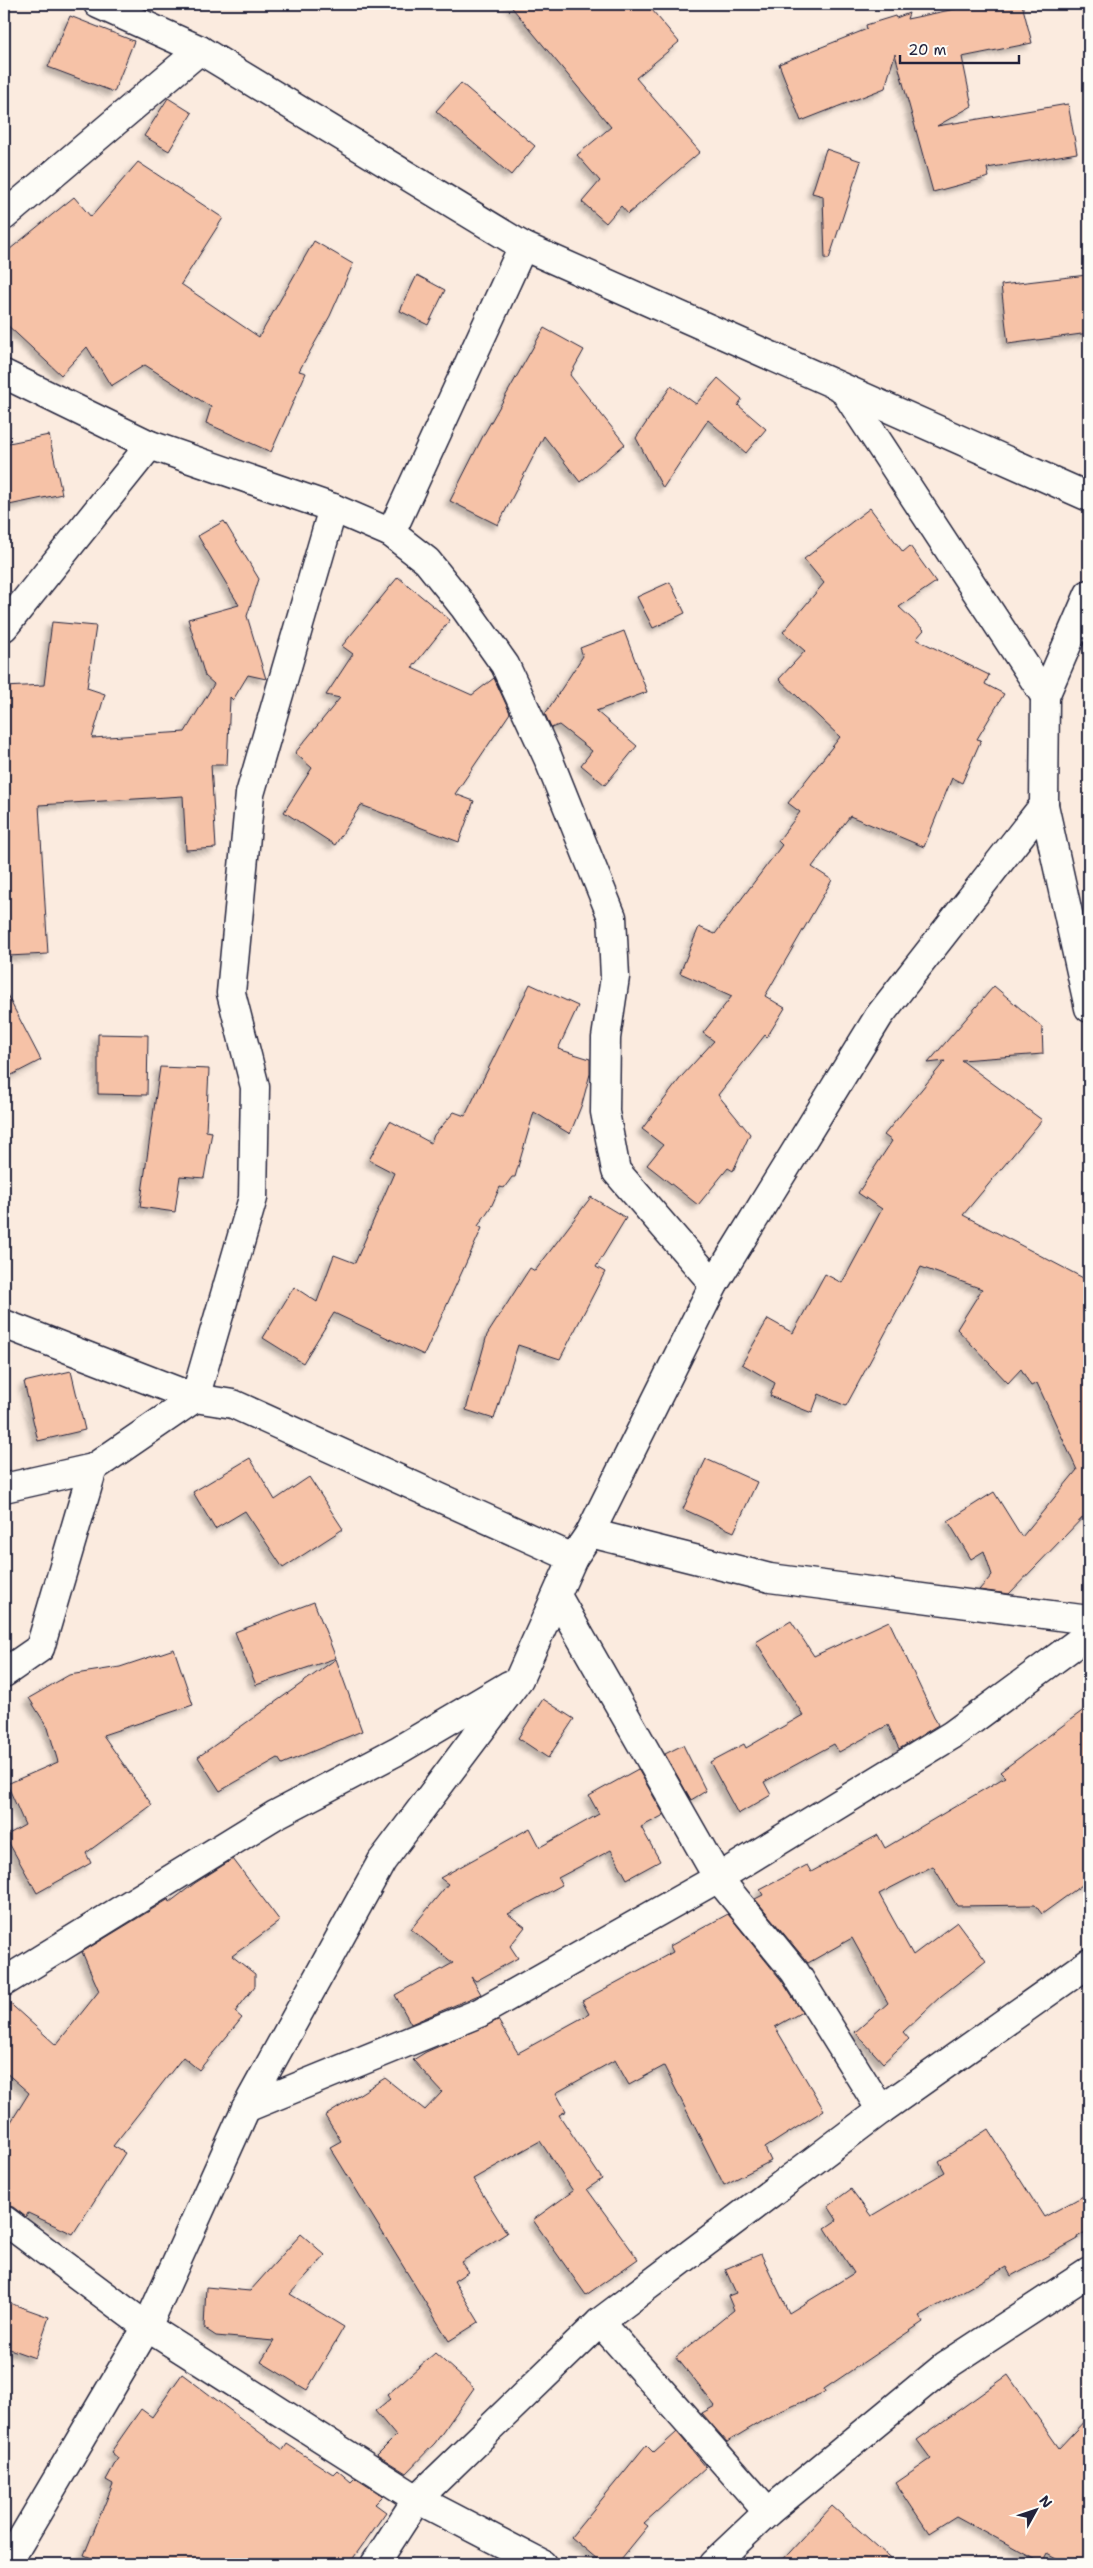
<svg xmlns="http://www.w3.org/2000/svg" width="1093" height="2568" font-family="'Shantell Sans',sans-serif">
	<style>
		.building { fill: #f6c2a7; stroke: #22223b; filter: url(#shadow) }
		.lines { fill: none; stroke-linecap: round; stroke-linejoin: round }
		.street-casing { stroke: #22223b; stroke-width: 31 }
		.street { stroke: #fdfcf7; stroke-width: 28 }
	</style>
	<defs>
		<filter id="shadow"><feDropShadow dx="-4.5" dy="4.5" stdDeviation="2.5" flood-color="#0004"/></filter>
	</defs>
	<rect width="100%" height="100%" fill="#fbebdf"/>
	<filter id="ink" filterUnits="userSpaceOnUse"><feTurbulence type="fractalNoise" baseFrequency=".02" numOctaves="2"/><feDisplacementMap in="SourceGraphic" scale="10" xChannelSelector="R" yChannelSelector="G"/><feConvolveMatrix kernelMatrix="1 2 1 2 8 2 1 2 1" color-interpolation-filters="sRGB"/></filter>
	<g filter="url(#ink)">
		<!-- building -->
		<g class="building">
			<polygon points="509,4 647,4 679,42 636,78 700,152 628,214 621,206 606,223 582,202 600,181 577,155 611,127"/>
			<polygon points="979,4 1022,4 1032,43 962,57 972,106 937,126 1068,104 1077,153 987,168 989,177 933,192 895,54 885,88 801,121 779,64 867,29 866,25 895,16 896,18 909,13 907,19"/>
			<polygon points="70,16 134,41 114,92 48,67"/>
			<polygon points="461,83 535,146 511,175 436,111"/>
			<polygon points="168,98 192,113 169,151 144,136"/>
			<polygon points="826,149 861,161 829,259 825,259 823,196 812,193"/>
			<polygon points="138,162 223,218 181,284 259,337 314,241 353,264 330,316 299,371 306,373 271,452 206,423 211,407 145,365 111,386 87,347 61,375 4,322 4,254 74,197 91,217"/>
			<polygon points="417,275 445,290 428,325 400,311"/>
			<polygon points="1087,275 1089,333 1008,344 1001,285"/>
			<polygon points="544,328 584,350 570,375 625,444 580,482 544,436 498,525 450,501 483,436"/>
			<polygon points="718,378 742,399 738,405 766,429 746,453 708,420 663,488 636,438 671,386 696,404"/>
			<polygon points="49,435 62,494 9,505 4,483 4,444"/>
			<polygon points="870,508 903,552 910,546 936,582 899,607 924,630 916,639 989,675 985,684 1004,694 977,739 981,740 962,783 952,778 924,847 850,816 812,867 832,880 765,996 785,1008 767,1037 765,1035 718,1095 750,1134 733,1171 728,1168 698,1205 647,1165 663,1145 642,1129 682,1076 714,1041 703,1033 732,996 680,973 699,927 715,934 782,845 778,841 800,812 788,803 840,737 779,679 805,651 783,632 824,583 804,559"/>
			<polygon points="224,521 259,579 247,616 266,679 248,675 233,700 230,697 227,765 211,765 216,848 186,850 183,796 39,805 48,954 8,956 4,885 4,687 44,685 52,622 96,626 87,688 105,694 92,738 185,732 214,684 205,676 188,619 239,605 198,536"/>
			<polygon points="398,577 450,620 412,668 472,695 494,678 510,713 455,794 474,801 459,842 361,805 335,845 284,812 312,768 295,753 340,698 326,695 353,654 342,646"/>
			<polygon points="670,582 685,613 653,628 637,597"/>
			<polygon points="624,631 647,692 596,711 637,746 605,785 581,765 592,751 559,725 551,728 545,714 583,656 580,648"/>
			<polygon points="530,984 578,1006 558,1049 590,1059 590,1074 582,1104 570,1134 534,1112 515,1177 512,1177 504,1188 500,1187 492,1205 478,1226 482,1228 424,1355 334,1313 303,1363 263,1338 294,1287 317,1302 334,1255 355,1263 394,1173 369,1160 390,1121 431,1143 434,1135 454,1112 465,1116"/>
			<polygon points="994,986 1042,1027 1043,1054 961,1060 1042,1120 963,1215 1089,1281 1089,1511 1009,1594 979,1590 992,1575 984,1551 971,1559 948,1521 994,1492 1022,1537 1077,1470 1037,1383 1031,1386 1021,1369 1008,1383 957,1329 982,1289 921,1267 846,1406 819,1394 812,1413 770,1396 775,1383 742,1364 768,1319 793,1333 825,1274 842,1283 882,1209 858,1193 892,1141 884,1135 945,1061 928,1063"/>
			<polygon points="4,989 41,1060 4,1079"/>
			<polygon points="98,1034 148,1035 147,1095 98,1094"/>
			<polygon points="160,1067 209,1069 206,1131 212,1132 204,1178 180,1176 175,1212 140,1207"/>
			<polygon points="591,1197 626,1218 596,1267 605,1272 560,1359 518,1345 494,1419 466,1410 487,1335 530,1268 535,1271"/>
			<polygon points="71,1371 85,1430 38,1441 24,1382"/>
			<polygon points="250,1458 275,1500 309,1477 343,1529 283,1568 245,1511 215,1529 193,1492"/>
			<polygon points="706,1459 757,1482 734,1532 683,1509"/>
			<polygon points="314,1602 336,1658 256,1685 235,1632"/>
			<polygon points="791,1621 814,1656 889,1621 938,1725 899,1749 888,1725 839,1752 834,1744 764,1782 771,1795 738,1814 710,1762 744,1744 746,1748 803,1715 756,1642"/>
			<polygon points="174,1649 193,1705 103,1735 152,1805 86,1853 91,1863 37,1893 5,1836 25,1825 7,1784 58,1762 48,1728 29,1698 69,1675 120,1667"/>
			<polygon points="336,1659 362,1731 282,1764 278,1758 220,1791 198,1757"/>
			<polygon points="543,1699 574,1719 548,1758 518,1738"/>
			<polygon points="1089,1706 1089,1880 1042,1914 1035,1905 957,1906 933,1866 879,1894 913,1955 957,1922 986,1961 941,1996 903,2032 909,2039 883,2063 855,2032 888,2003 852,1938 808,1963 755,1899 763,1895 760,1890 807,1865 811,1872 878,1835 885,1848 1005,1777 1000,1772"/>
			<polygon points="683,1745 706,1791 691,1800 665,1754"/>
			<polygon points="638,1769 664,1815 641,1827 660,1861 627,1879 611,1850 558,1878 562,1885 508,1914 525,1927 510,1946 518,1958 476,1981 471,1977 481,1994 411,2024 395,1995 453,1963 411,1929 448,1884 440,1878 530,1828 540,1847 599,1814 589,1796"/>
			<polygon points="233,1859 280,1921 232,1956 255,1974 255,1986 235,2012 242,2018 199,2070 183,2057 113,2146 125,2153 73,2234 28,2213 26,2217 13,2207 4,2205 4,2133 29,2093 4,2071 4,1998 56,2045 99,1991 82,1952 169,1899 170,1902 195,1883"/>
			<polygon points="728,1914 782,1981 802,2012 775,2027 824,2110 765,2148 771,2161 724,2185 664,2066 629,2085 615,2060 556,2093 566,2111 559,2115 602,2179 587,2189 638,2259 586,2295 533,2220 573,2191 540,2141 473,2179 507,2233 461,2262 468,2272 454,2281 479,2322 449,2341 330,2147 341,2141 325,2116 385,2078 425,2110 442,2092 413,2060 426,2052 498,2020 518,2053 589,2014 582,2001 673,1952 670,1946"/>
			<polygon points="988,2129 1044,2217 1089,2193 1089,2230 1077,2237 1078,2239 1011,2276 1006,2267 919,2316 923,2322 824,2389 825,2392 772,2415 727,2442 702,2413 715,2406 676,2357 734,2310 728,2296 736,2293 725,2269 761,2254 789,2313 854,2273 825,2228 837,2220 828,2206 851,2189 871,2216 945,2172 939,2161"/>
			<polygon points="301,2234 325,2255 290,2294 344,2327 307,2390 261,2362 274,2341 216,2336 204,2328 206,2287 250,2291"/>
			<polygon points="4,2301 49,2317 35,2358 4,2347"/>
			<polygon points="435,2353 474,2388 435,2443 406,2473 377,2455 396,2436 375,2411 390,2399 387,2395"/>
			<polygon points="182,2374 283,2450 287,2444 333,2474 337,2470 351,2482 355,2478 383,2496 375,2504 386,2512 349,2564 108,2564 84,2555 113,2484 106,2480 118,2458 111,2452 141,2409 152,2417"/>
			<polygon points="1008,2375 1059,2448 1089,2416 1089,2564 1067,2564 1047,2553 1042,2563 956,2516 929,2533 896,2483 931,2459 917,2440"/>
			<polygon points="677,2432 706,2467 644,2523 648,2526 617,2564 603,2564 571,2537 646,2445 654,2453"/>
			<polygon points="832,2506 897,2564 779,2564"/>
		</g>
		<g class="lines">
			<!-- street casing -->
			<g class="street-casing">
				<g id="street">
					<polyline points="98,4 200,50 523,246 1089,497"/>
					<polyline points="4,216 200,50"/>
					<polyline points="4,374 150,445 333,508 391,533 427,561 464,607 505,665 548,758 612,917 615,977 606,1038 605,1112 616,1171 714,1284"/>
					<polyline points="844,390 1045,696"/>
					<polyline points="391,533 523,246"/>
					<polyline points="4,627 150,445"/>
					<polyline points="1044,805 1089,1008"/>
					<polyline points="4,1324 195,1398 233,1404 573,1558"/>
					<polyline points="4,1488 93,1468 195,1398 253,1198 255,1087 231,993 250,794 333,508"/>
					<polyline points="590,1533 770,1578 1089,1620"/>
					<polyline points="557,1596 718,1878 795,1972 881,2110"/>
					<polyline points="4,1673 40,1648 93,1468"/>
					<polyline points="4,1982 275,1815 397,1751 509,1685"/>
					<polyline points="246,2108 479,2013 718,1878 952,1735 1089,1634"/>
					<polyline points="4,2220 147,2327 417,2499 542,2564"/>
					<polyline points="600,2322 768,2512"/>
					<polyline points="7,2564 147,2327 246,2108 382,1861 519,1679 573,1558 590,1533 714,1284 879,1016 1044,805 1045,696 1089,594"/>
					<polyline points="375,2564 417,2499 600,2322 881,2110 1089,1963"/>
					<polyline points="713,2564 768,2512 944,2367 1089,2272"/>
				</g>
			</g>
			<!-- street -->
			<use href="#street" class="street"/>
		</g>
	</g>
	<!-- margin -->
	<rect width="1093" height="2568" fill="none" stroke="#fdfcf7" stroke-width="20"/>
	<rect x="10" y="10" width="1073" height="2548" fill="none" stroke="#22223b" stroke-width="2" filter="url(#ink)"/>
	<!-- north arrow -->
	<g transform="translate(1036 2510) rotate(50)" stroke="#fdfcf7" stroke-width="4" paint-order="stroke">
	<path d="M0-4L9 19L0 12L-9 19Z" fill="#22223b"/>
	<text y="-8" font-size="14" font-weight="bold" text-anchor="middle" fill="#22223b">N</text>
	</g>
	<!-- scale -->
	<path d="M900 55v8h119v-8" fill="none" stroke="#22223b" stroke-width="2.5"/>
	<text x="908" y="55" font-size="15" fill="#22223b" stroke="#fdfcf7" stroke-width="4" paint-order="stroke">20 m</text>
</svg>
